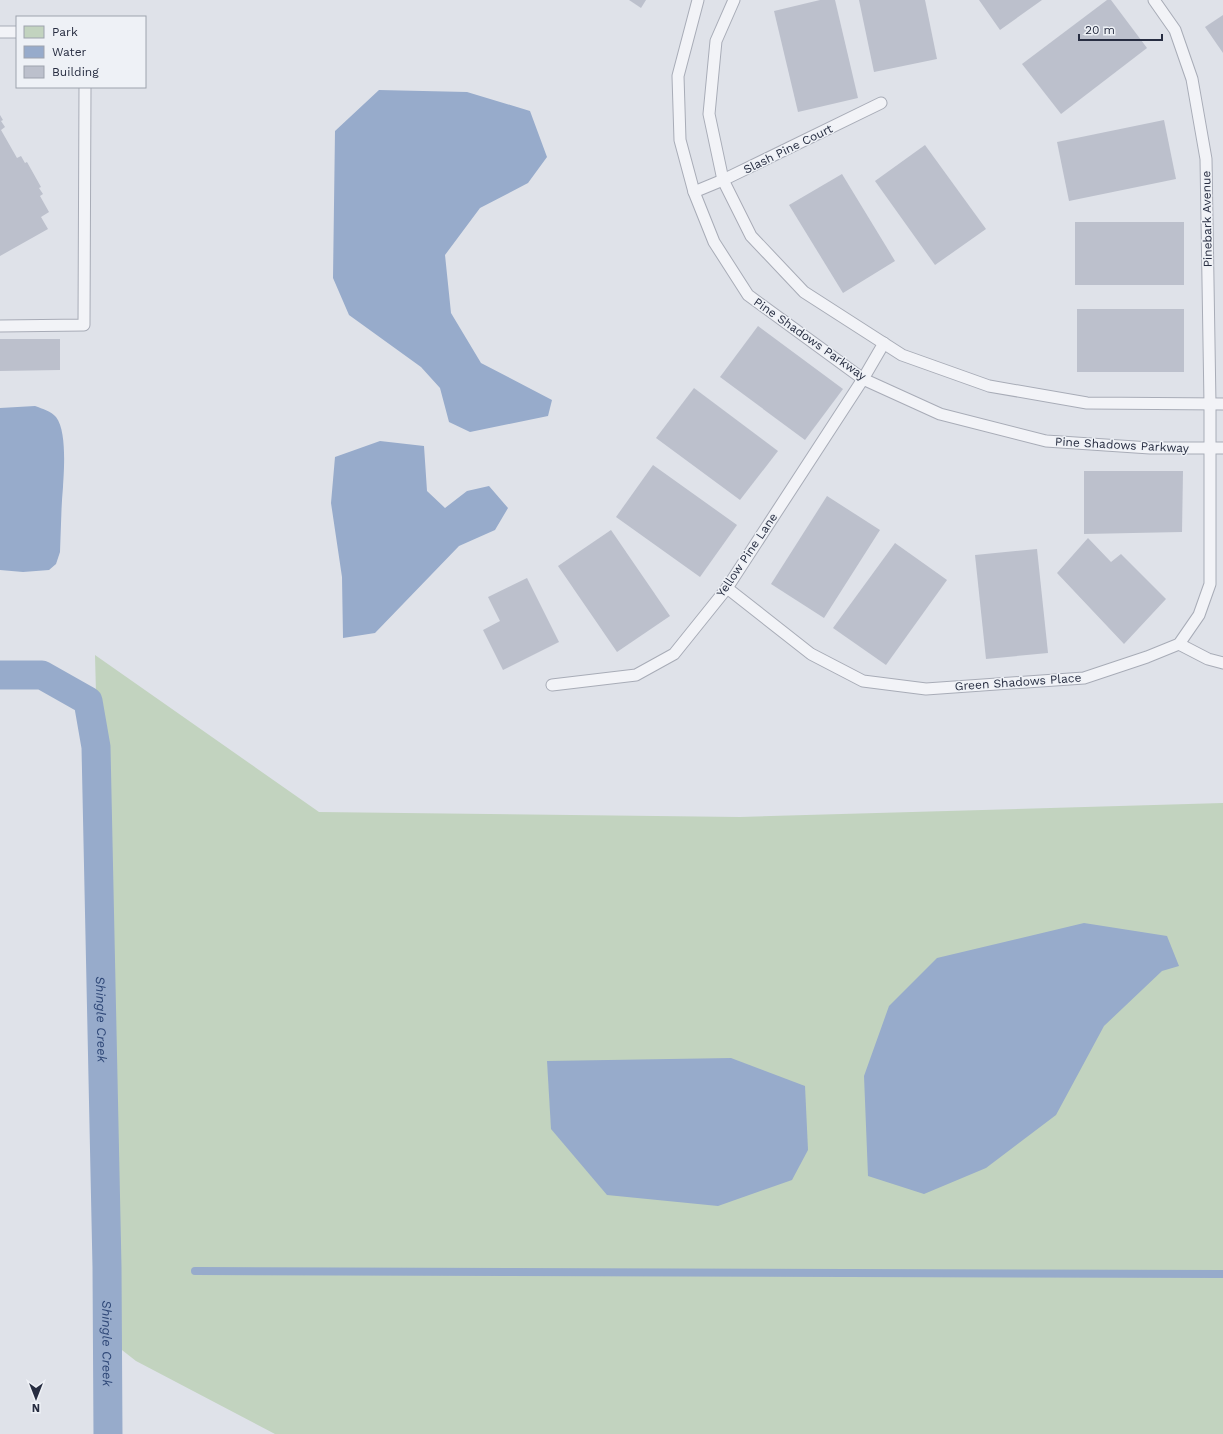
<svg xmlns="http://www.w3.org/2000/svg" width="1223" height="1434" font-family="'Work Sans',sans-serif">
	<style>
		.green { fill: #c2d3bf }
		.water { fill: #97abcb }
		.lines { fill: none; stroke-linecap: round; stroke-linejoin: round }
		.stream { stroke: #97abcb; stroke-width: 8 }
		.canal { stroke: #97abcb; stroke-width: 29 }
		.building { fill: #bcc0cc }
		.service-casing { stroke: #a8acb7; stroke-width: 13 }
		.service { stroke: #f2f3f7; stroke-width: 11 }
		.labels { text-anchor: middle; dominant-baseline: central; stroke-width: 3; stroke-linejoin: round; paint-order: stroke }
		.street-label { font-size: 12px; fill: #272d41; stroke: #eef1f6 }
		.water-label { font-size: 13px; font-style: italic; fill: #2e4777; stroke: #eef1f6 }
	</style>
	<rect width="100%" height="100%" fill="#dfe2e9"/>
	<!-- green -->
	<polygon class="green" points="95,655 319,812 740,817 1223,803 1223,1434 275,1434 136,1361 113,1343"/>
	<!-- water -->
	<g class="water">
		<polygon points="379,90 467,92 530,111 547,157 528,183 480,208 445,255 451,313 481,363 552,400 548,416 470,432 449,422 440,388 421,367 349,315 333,278 335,131"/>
		<path d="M35,406C43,409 51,411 56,417C67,431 64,470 63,487C61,508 61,530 60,552L56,564L49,570L23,572L0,570V408Z"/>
		<polygon points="380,441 424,446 427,491 445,508 467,491 489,486 508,508 495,530 459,546 375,633 343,638 342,577 331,503 335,457"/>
		<polygon points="1084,923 1167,936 1179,966 1162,971 1104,1026 1056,1115 986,1168 924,1194 868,1176 864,1076 889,1006 937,958"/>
		<polygon points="731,1058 805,1086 808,1150 792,1180 718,1206 607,1195 551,1129 547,1061"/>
	</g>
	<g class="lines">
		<!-- stream -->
		<polyline class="stream" points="195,1271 1223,1274"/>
		<!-- canal -->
		<path class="canal" id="s1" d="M0,675H42L88,701L96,747L107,1267L108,1434"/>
	</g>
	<!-- building -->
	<g class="building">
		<polygon points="629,0 646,0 641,8"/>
		<polygon points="820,0 835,0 858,98 798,112 774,11"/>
		<polygon points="859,0 925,0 937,59 874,72"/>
		<polygon points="979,0 1042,0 1000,30"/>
		<polygon points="1107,0 1111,0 1147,48 1061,114 1022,64"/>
		<polygon points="1223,15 1223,53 1205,27"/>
		<polygon points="0,115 3,120 1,121 5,127 1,130 17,158 21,156 25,163 27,162 41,187 39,188 43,194 40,196 49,212 41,217 48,229 0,256"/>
		<polygon points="1164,120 1176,179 1069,201 1057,142"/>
		<polygon points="925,145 986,229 935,265 875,181"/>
		<polygon points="842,174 895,261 843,293 789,205"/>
		<rect x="1075" y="222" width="109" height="63"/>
		<rect x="1077" y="309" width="107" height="63"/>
		<polygon points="758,326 843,389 805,440 720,377"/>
		<polygon points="0,339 60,339 60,370 0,371"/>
		<polygon points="694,388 778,451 740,500 656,438"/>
		<polygon points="653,465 737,525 700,577 616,517"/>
		<polygon points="1084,471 1183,471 1182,532 1084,534"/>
		<polygon points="827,496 880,530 824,618 771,584"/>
		<polygon points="611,530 670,616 617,652 558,566"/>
		<polygon points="1088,538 1111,562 1121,554 1166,599 1124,644 1057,573"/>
		<polygon points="895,543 947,580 886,665 833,628"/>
		<polygon points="1037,549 1048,653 986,659 975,555"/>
		<polygon points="527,578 559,642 503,670 483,630 500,621 488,597"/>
	</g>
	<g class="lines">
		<!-- service casing -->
		<g class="service-casing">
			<g id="service">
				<polyline points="698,0 678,76 680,140 694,192 714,242 748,295 863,379 940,414 1046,441 1150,448 1223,448"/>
				<polyline points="734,0 716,41 709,114 723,180 751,236 804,292 902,355 989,386 1087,403 1223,404"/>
				<polyline points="0,32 17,32"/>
				<polyline points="694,192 723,180 881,103"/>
				<polyline points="0,326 84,325 85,87"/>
				<polyline points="727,588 811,654 863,681 926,689 1084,678 1147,657 1179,644 1199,615 1210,584 1210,404 1206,159 1192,79 1175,30 1154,0"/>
				<polyline points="1179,644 1208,659 1223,663"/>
				<polyline points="552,685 636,675 674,654 727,588 863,379 884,343"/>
			</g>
		</g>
		<!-- service -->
		<use href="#service" class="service"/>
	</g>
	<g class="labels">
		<!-- street labels -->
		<g class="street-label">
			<text transform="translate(788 149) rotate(-26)">Slash Pine Court</text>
			<text transform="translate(1207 219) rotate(-91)">Pinebark Avenue</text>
			<text transform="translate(810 339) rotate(35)">Pine Shadows Parkway</text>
			<text transform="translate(1122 445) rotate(3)">Pine Shadows Parkway</text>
			<text transform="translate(747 555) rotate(-56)">Yellow Pine Lane</text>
			<text transform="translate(1018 682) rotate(-4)">Green Shadows Place</text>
		</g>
		<!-- water labels -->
		<g class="water-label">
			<text stroke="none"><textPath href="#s1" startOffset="414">Shingle Creek</textPath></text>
			<text stroke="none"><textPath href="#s1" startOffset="738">Shingle Creek</textPath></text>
		</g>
	</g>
	<!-- legend -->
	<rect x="16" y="16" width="130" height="72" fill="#eef1f6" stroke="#9ea3ae"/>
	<rect x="24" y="26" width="20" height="12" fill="#c2d3bf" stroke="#9ea3ae"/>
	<text x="52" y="36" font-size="12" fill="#272d41">Park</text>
	<rect x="24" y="46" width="20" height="12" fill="#97abcb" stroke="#9ea3ae"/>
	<text x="52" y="56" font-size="12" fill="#272d41">Water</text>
	<rect x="24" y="66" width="20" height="12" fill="#bcc0cc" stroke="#9ea3ae"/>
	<text x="52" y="76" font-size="12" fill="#272d41">Building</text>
	<!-- north arrow -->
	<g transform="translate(36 1398) rotate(180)" stroke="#eef1f6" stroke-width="3" paint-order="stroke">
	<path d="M0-3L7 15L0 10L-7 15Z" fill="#272d41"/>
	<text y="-6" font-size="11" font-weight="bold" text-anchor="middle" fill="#272d41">N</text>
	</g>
	<!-- scale -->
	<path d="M1079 34v6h83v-6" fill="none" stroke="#272d41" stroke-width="2"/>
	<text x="1085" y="34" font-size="12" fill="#272d41" stroke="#eef1f6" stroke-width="3" paint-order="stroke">20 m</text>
</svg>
